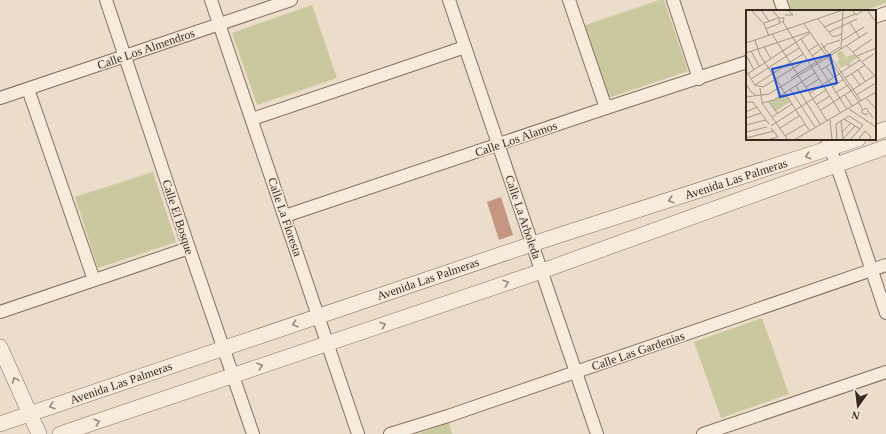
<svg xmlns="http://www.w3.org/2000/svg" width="886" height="434" font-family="Georgia,serif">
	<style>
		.green { fill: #c9c89e }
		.building { fill: #c69582 }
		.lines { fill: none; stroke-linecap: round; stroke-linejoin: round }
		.minor-casing { stroke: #866f5f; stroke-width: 14 }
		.tertiary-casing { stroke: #866f5f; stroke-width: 16 }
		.minor { stroke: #f7ebdc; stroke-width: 12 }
		.tertiary { stroke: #f7ebdc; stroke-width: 15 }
		.oneway { stroke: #988a7e }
		.labels { text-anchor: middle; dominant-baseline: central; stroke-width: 3.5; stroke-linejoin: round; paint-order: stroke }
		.street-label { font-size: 12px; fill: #382921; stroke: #f3e8d8 }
		.inset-road { fill: none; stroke: #a39586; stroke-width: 1 }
		.view { fill: #1d4ed8; fill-opacity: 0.15; stroke: #1d4ed8; stroke-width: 2 }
		.inset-edge { fill: none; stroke: #382921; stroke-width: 2 }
	</style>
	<rect width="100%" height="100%" fill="#ebddc9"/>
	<!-- green -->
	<g class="green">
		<polygon points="659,0 664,0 688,71 608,98 583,26"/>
		<polygon points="788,0 886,0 886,3 862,11 792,11"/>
		<polygon points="312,5 337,78 257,105 232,33"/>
		<polygon points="153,172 176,242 98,268 75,197"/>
		<polygon points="762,318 789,394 721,418 694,342"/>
		<polygon points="449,423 452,434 417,434"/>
	</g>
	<!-- building -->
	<polygon class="building" points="501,197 513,235 499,240 487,202"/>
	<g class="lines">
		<!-- minor casing -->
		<g class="minor-casing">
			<g id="minor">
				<polyline points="106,0 189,248 253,434"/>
				<polyline points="211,0 358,434"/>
				<polyline points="449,0 597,434"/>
				<polyline points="569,0 606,108"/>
				<polyline points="673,0 699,79"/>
				<polyline points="780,0 784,11"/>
				<polyline points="875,17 886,13"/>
				<polyline points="28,89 94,280"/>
				<polyline points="0,98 291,0"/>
				<polyline points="252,119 465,47"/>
				<polyline points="827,139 842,181 886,313"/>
				<polyline points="285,216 606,108 747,62"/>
				<polyline points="0,312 189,248"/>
				<polyline points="390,434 448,416 886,265"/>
				<polyline points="703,434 886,372"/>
			</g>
		</g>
		<!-- tertiary casing -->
		<g class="tertiary-casing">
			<g id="tertiary">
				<polyline points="875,133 886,129"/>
				<polyline points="0,347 39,434"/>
				<polyline points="0,424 532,244 858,139"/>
				<polyline points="60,434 542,271 886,147"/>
			</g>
		</g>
		<!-- minor -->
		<use href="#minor" class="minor"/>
		<!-- tertiary -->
		<use href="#tertiary" class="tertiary"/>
	</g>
	<!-- one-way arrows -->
	<defs><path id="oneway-chevron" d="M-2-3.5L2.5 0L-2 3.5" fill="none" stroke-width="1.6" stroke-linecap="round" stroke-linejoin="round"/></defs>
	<g class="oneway">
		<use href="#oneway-chevron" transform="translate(808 156) rotate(162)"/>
		<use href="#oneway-chevron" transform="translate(671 200) rotate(162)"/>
		<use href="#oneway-chevron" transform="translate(506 283) rotate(-19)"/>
		<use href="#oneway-chevron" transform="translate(295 324) rotate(161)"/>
		<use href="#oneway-chevron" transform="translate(383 325) rotate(-19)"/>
		<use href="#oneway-chevron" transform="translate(260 366) rotate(-19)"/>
		<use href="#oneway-chevron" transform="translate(15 380) rotate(-114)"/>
		<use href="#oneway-chevron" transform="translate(52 406) rotate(161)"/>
		<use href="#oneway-chevron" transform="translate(97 422) rotate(-19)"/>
	</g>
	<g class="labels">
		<!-- street labels -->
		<g class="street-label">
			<text transform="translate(146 49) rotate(-19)">Calle Los Almendros</text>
			<text transform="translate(516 139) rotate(-19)">Calle Los Alamos</text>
			<text transform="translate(736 179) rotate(-18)">Avenida Las Palmeras</text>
			<text transform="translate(178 217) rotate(72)">Calle El Bosque</text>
			<text transform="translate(285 217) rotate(71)">Calle La Floresta</text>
			<text transform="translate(523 217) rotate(71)">Calle La Arboleda</text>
			<text transform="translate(428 279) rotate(-19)">Avenida Las Palmeras</text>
			<text transform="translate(638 351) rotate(-19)">Calle Las Gardenias</text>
			<text transform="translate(121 383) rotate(-19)">Avenida Las Palmeras</text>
		</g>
	</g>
	<!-- overview -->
	<g transform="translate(746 10)">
		<rect width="130" height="130" fill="#ebddc9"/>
		<path d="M96,41L100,47L108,44L112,47L104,53L105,55L102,57L100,55L95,58L91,52L93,50L91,43ZM39,84L44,92L30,101L24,92Z" fill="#c9c89e"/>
		<path class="inset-road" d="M5,0L18,14L23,26M15,0L23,11M26,0L33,8H38L37,12H33V8M97,0L95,39L122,22M106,0L110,5L118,0M121,0L130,12M39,5H47L42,0M72,9L87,27L96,24M37,12L94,102M18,13L32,8M104,13L114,28M58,14L113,92M78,17L109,4M20,19L34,13M83,22L111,9M26,24L81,111M55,29L101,99M9,30L14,45L63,120M95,31L118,17M0,33L97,0M75,33L115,91M101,36L130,67M18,37L25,49M5,41L13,56M62,41L73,34M107,42L126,29M0,43L63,22M0,45L8,60M66,46L82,34L94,30M111,46L130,38M117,51L128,44M80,56L88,68M75,60L87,52M112,60L119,71M0,61L9,75L17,77L60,50M106,64L114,75M0,65L64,23M45,68L94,37M99,68L119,55M5,69L53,38M0,74L5,82L10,85M9,75L57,44M50,76L74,114M60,77L73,69M86,77L98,69M14,78L16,93L42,130M44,79L69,117M64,83L114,50M89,83L102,75M99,85L106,96M110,85L130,73M0,87L23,84L95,39M121,89L130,99M0,92H7L23,114M23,92L32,104M16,93L28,90L69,63M113,93L117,100L115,102L120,105L122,103M71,94L84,86M103,99L130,117M75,100L128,66M117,100L120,98L127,108M0,102L11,97M26,107L46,94M0,108L15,103M98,109L114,119M84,110L86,130M95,111L97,130M0,115L20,110M25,116L80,80M34,118L53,106M0,122L21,117M96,122L105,113M39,126L59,114M0,128L28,121M97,129L109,116M21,130L32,127L25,118M48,130L130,82M91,130L90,114L103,106L117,115L104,130M112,130L119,121L125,127L123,130"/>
		<path class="view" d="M84,45L91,73L34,87L26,59Z"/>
		<rect width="130" height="130" class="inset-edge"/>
	</g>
	<!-- north arrow -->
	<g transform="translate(858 406) rotate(194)" stroke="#f3e8d8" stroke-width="3" paint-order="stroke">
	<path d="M0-3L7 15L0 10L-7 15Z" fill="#382921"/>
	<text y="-6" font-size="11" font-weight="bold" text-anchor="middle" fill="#382921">N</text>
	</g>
</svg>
